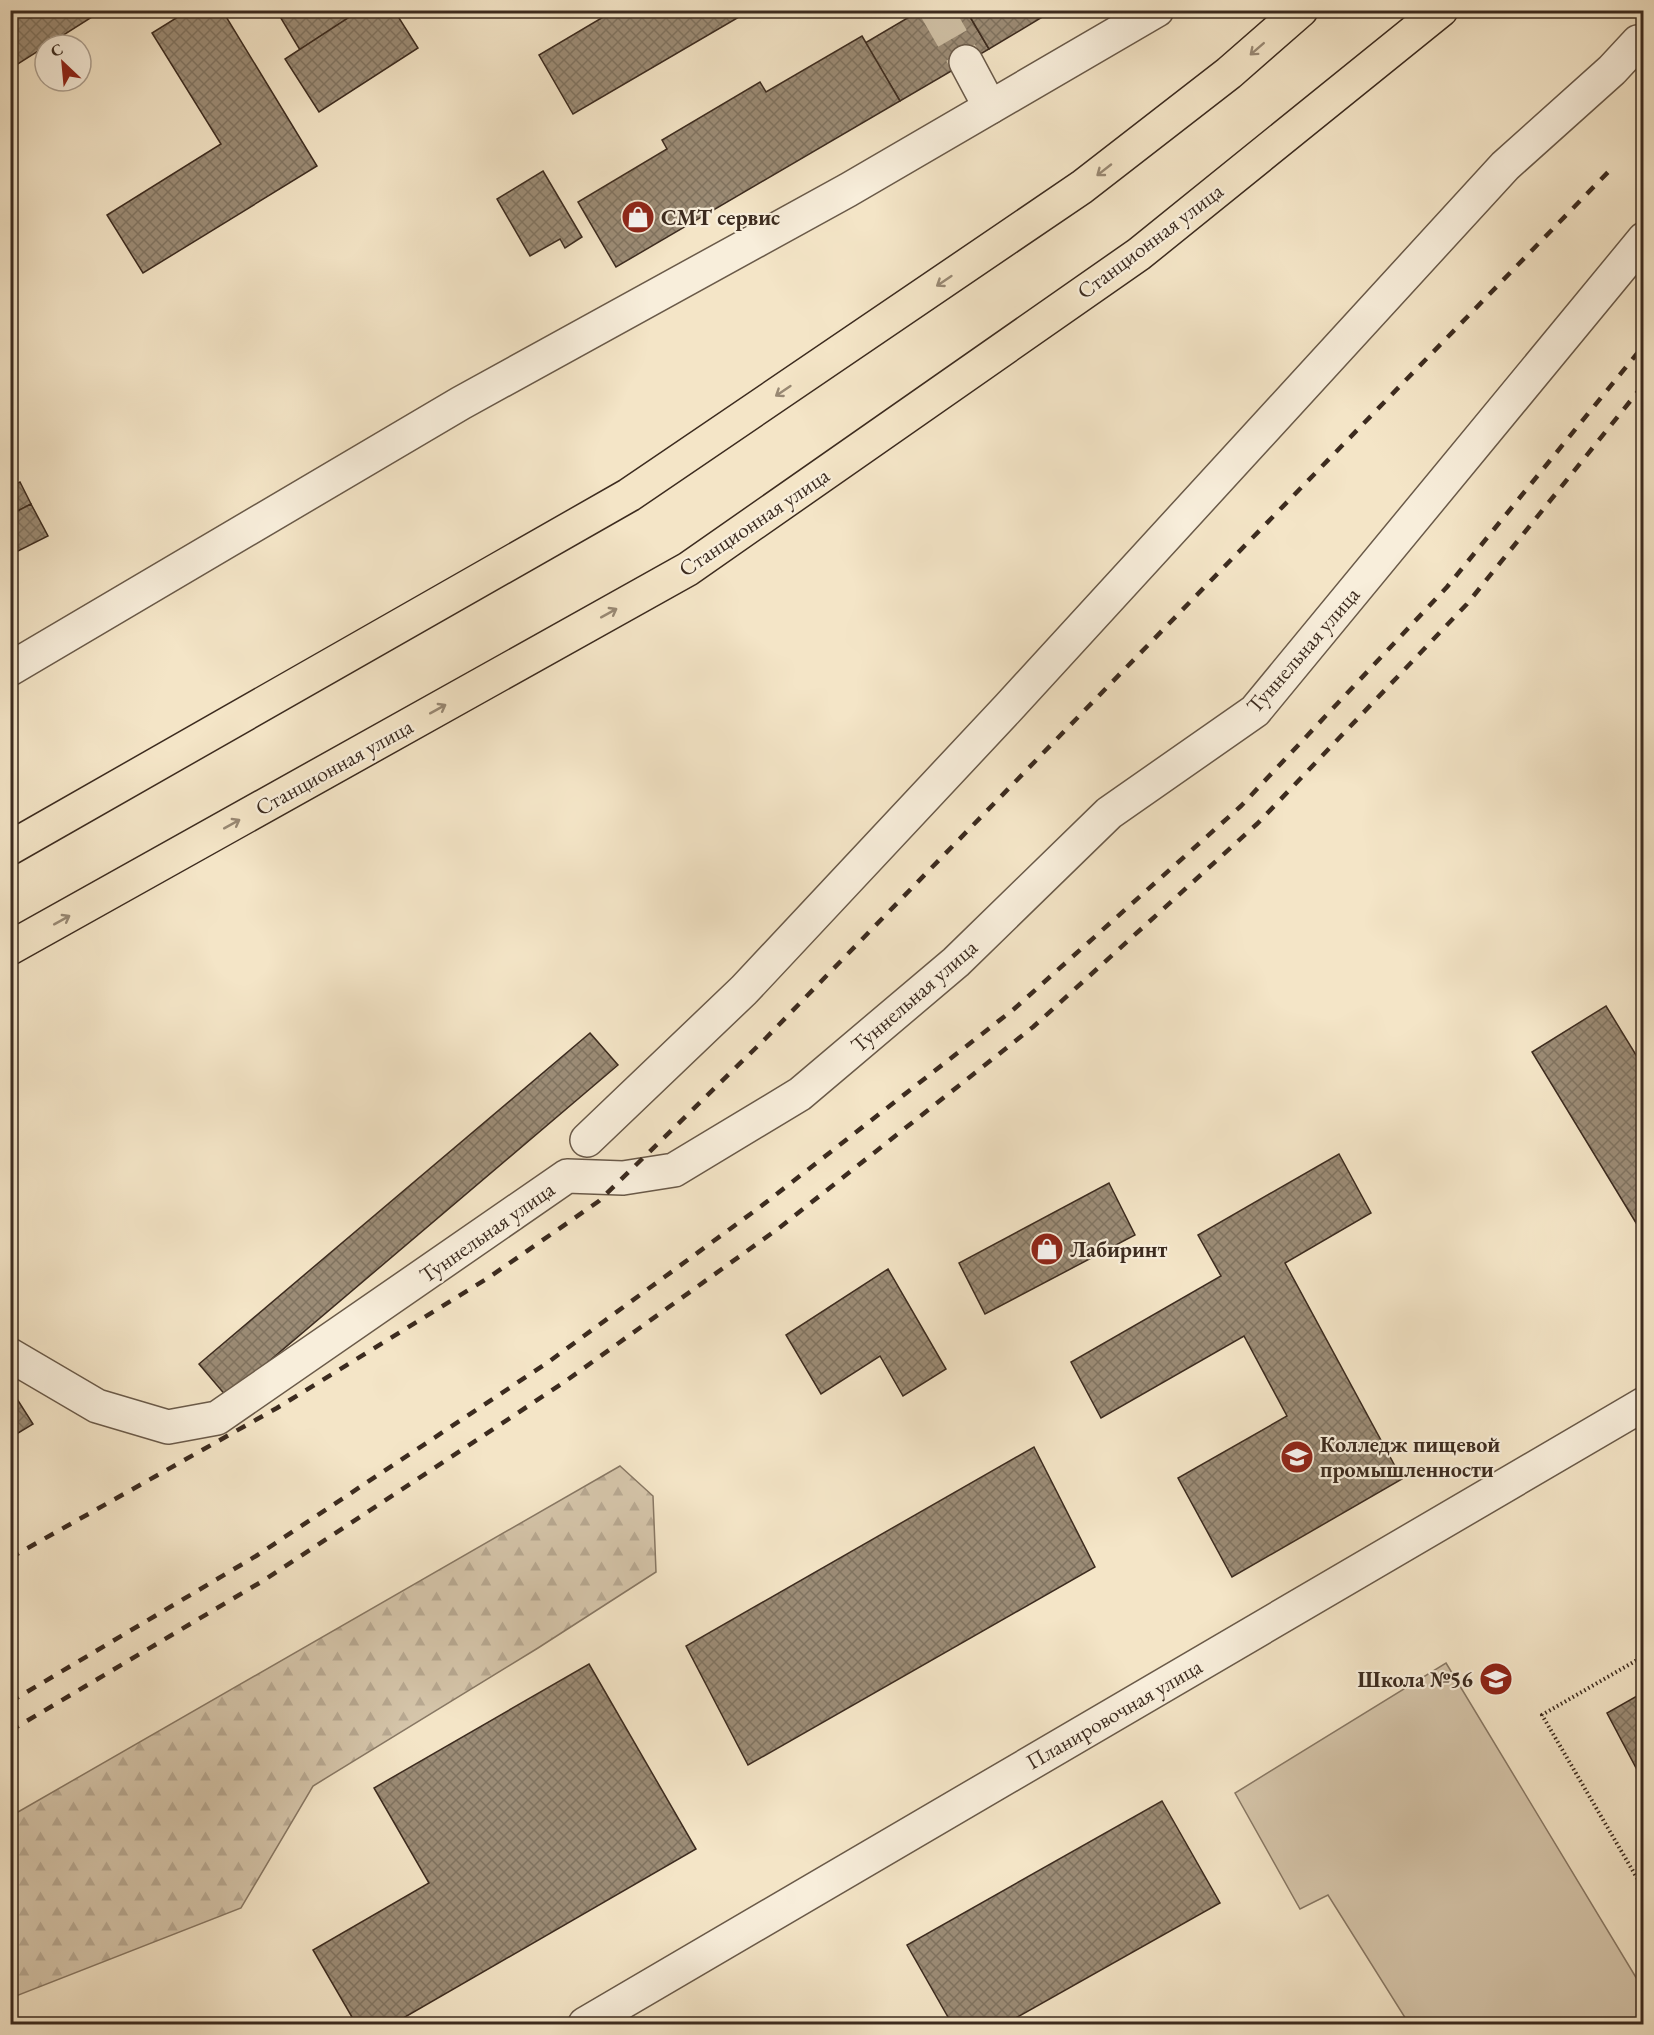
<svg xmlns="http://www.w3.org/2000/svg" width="1654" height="2035" font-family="'EB Garamond',serif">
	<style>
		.grass { fill: #d5c5aa; stroke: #887864; stroke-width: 1.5 }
		.forest { fill: url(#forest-firs); stroke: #887864; stroke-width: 1.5 }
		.building { fill: url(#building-cross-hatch); stroke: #3c2b1f; stroke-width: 1.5 }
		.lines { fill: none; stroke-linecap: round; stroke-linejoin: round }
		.minor-tunnel { stroke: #cfc0a5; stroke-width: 33; stroke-dasharray: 33 16; stroke-linecap: butt }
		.minor-casing { stroke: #6a5a49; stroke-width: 36 }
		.major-casing { stroke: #3c2b1f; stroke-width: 36 }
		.path { stroke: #3c2b1f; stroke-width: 4; stroke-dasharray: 1.5 3; stroke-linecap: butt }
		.minor { stroke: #f8eedb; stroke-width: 33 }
		.major { stroke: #f4e5c7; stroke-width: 33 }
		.rail { stroke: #3c2b1f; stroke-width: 4.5; stroke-dasharray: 10 10; stroke-linecap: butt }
		.oneway { stroke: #988873 }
		.labels { text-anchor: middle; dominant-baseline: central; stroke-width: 4.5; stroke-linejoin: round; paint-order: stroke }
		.poi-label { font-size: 22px; font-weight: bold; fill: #3c2b1f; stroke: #f8eedb; text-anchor: start }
		.street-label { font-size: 22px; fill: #3c2b1f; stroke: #f8eedb }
	</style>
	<defs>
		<pattern id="forest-firs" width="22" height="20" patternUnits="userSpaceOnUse" patternTransform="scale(1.5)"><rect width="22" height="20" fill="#d5c5aa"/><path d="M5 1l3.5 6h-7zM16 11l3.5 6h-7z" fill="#b8a992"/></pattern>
		<pattern id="building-cross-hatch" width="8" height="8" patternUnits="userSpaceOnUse" patternTransform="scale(1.5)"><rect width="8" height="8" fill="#9c8c76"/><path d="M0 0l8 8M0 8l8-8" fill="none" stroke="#807360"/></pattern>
	</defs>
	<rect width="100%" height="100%" fill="#f4e5c7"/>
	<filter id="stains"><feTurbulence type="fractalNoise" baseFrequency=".00333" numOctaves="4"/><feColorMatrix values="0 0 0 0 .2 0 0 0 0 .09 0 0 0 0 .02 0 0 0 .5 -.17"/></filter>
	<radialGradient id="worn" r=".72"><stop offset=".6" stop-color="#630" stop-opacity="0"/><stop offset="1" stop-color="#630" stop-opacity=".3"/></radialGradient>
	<!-- grass -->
	<polygon class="grass" points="1446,1663 1643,1989 1643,2024 1409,2024 1328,1895 1300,1909 1235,1793"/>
	<!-- forest -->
	<polygon class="forest" points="620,1466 653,1496 656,1572 538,1648 313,1786 241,1908 11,1998 11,1816"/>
	<!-- building -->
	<g class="building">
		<polygon points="10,10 103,10 10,69"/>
		<polygon points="189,10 222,10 317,166 143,273 107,215 221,144 152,33"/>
		<polygon points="276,10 345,10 349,18 300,50"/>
		<polygon points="360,10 394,10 418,48 319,112 285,59"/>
		<polygon points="615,10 751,10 573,114 539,55"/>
		<polygon points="921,10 966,10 989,49 900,101 865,43"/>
		<polygon points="966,10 1054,10 989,49"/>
		<polygon points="862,36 900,101 616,267 578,202 667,149 662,140 760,82 766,92"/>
		<polygon points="543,171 582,237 565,248 560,239 530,256 497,199"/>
		<polygon points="20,482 31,504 10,515 10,487"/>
		<polygon points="31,504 48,536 10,555 10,515"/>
		<polygon points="1606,1006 1644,1068 1644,1236 1532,1052"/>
		<polygon points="590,1033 618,1065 227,1397 199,1364"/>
		<polygon points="1339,1154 1371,1213 1285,1263 1402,1479 1232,1577 1178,1478 1287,1416 1244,1336 1101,1418 1071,1362 1221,1276 1198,1235"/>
		<polygon points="1109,1183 1135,1235 985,1314 959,1263"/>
		<polygon points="888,1269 946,1369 903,1396 880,1356 821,1394 786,1335"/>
		<polygon points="10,1388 33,1424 10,1438"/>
		<polygon points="1034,1447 1095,1567 748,1765 686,1646"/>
		<polygon points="589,1664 696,1849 393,2024 356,2024 313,1950 429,1883 374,1788"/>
		<polygon points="1644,1692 1644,1783 1607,1713"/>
		<polygon points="1162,1801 1220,1903 1005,2024 952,2024 907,1945"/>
	</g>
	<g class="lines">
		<!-- minor-tunnel -->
		<polyline class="minor-tunnel" points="936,10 966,62"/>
		<!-- minor casing -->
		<g class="minor-casing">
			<g id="minor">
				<polyline points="966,62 990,107"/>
				<polyline points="10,669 461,403 848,190 1157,10"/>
				<polyline points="587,1140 744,990 1009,707 1505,166 1612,70 1638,42 1644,46"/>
				<polyline points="10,1355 97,1406 168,1427 217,1418 567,1176 623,1178 674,1170 800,1094 956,962 1109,813 1255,711 1644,239"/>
				<polyline points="585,2024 1644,1404"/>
			</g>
		</g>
		<!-- major casing -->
		<g class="major-casing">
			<g id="major">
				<polyline points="10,848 629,495 1082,187 1229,73 1301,10"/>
				<polyline points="10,948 688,569 1139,254 1441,10"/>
			</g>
		</g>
		<!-- path -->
		<polyline class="path" points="1644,1656 1542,1715 1644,1890"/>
		<!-- minor -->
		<use href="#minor" class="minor"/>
		<!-- major -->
		<use href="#major" class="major"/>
		<!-- rail -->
		<g class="rail">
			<polyline points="10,1558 277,1408 488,1278 599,1201 766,1038 1613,167"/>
			<polyline points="10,1702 256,1556 547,1363 760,1207 1014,1009 1241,806 1447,587 1644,345"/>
			<polyline points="10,1731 266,1579 563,1383 779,1228 1033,1027 1258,823 1467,604 1644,384"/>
		</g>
	</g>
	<!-- one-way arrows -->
	<defs><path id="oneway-shaft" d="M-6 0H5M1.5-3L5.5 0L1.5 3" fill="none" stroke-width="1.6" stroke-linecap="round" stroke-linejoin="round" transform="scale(1.5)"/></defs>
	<g class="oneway">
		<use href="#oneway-shaft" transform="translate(1257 49) rotate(139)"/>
		<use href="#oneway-shaft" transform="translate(1104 170) rotate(142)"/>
		<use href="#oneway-shaft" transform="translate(944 281) rotate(146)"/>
		<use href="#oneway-shaft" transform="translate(783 391) rotate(146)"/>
		<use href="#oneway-shaft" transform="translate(609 613) rotate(-29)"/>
		<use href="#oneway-shaft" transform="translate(438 709) rotate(-29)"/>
		<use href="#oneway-shaft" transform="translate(232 824) rotate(-29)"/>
		<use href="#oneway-shaft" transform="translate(62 920) rotate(-29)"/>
	</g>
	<!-- icons -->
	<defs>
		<g id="shop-disc" transform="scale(1.725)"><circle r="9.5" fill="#8f2418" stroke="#f8eedb"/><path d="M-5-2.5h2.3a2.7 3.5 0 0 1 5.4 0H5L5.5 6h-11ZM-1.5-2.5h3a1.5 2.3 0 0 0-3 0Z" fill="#fff"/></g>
		<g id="university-disc" transform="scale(1.725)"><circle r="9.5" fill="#8f2418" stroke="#f8eedb"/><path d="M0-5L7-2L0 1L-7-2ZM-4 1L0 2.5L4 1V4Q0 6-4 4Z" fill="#fff"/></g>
		<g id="school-disc" transform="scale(1.725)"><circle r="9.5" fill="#8f2418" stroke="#f8eedb"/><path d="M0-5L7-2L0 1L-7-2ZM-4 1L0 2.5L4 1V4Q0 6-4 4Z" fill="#fff"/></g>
	</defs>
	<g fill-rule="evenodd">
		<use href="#shop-disc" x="638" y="217"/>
		<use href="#shop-disc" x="1047" y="1249"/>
		<use href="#university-disc" x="1297" y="1457"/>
		<use href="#school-disc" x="1496" y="1679"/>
	</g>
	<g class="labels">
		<!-- poi labels -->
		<g class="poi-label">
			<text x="661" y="217">СМТ сервис</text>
			<text x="1070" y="1249">Лабиринт</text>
			<text x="1320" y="1444">Колледж пищевой<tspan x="1320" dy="25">промышленности</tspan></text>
			<text x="1473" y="1679" text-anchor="end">Школа №56</text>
		</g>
		<!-- street labels -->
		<g class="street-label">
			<text transform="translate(1150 241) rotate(-37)">Станционная улица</text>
			<text transform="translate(754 522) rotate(-34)">Станционная улица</text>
			<text transform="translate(1303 650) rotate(-49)">Туннельная улица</text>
			<text transform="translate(334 767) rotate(-29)">Станционная улица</text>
			<text transform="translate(914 996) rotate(-41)">Туннельная улица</text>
			<text transform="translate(487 1232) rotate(-35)">Туннельная улица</text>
			<text transform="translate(1114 1714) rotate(-30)">Планировочная улица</text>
		</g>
	</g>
	<!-- margin -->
	<rect width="1654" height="2035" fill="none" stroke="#f4e5c7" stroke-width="36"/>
	<rect x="12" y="12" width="1630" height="2011" fill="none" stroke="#3c2b1f" stroke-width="3"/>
	<rect x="18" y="18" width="1618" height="1999" fill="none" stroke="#3c2b1f" stroke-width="1.5"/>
	<!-- north arrow -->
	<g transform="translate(63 63) rotate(334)"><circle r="28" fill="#f8eedb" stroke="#ada090" stroke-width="1.5"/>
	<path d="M0-4.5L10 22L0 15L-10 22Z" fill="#8f2418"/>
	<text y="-9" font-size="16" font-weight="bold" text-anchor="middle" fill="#3c2b1f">С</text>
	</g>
	<rect width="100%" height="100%" filter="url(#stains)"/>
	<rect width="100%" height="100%" fill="url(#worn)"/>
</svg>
